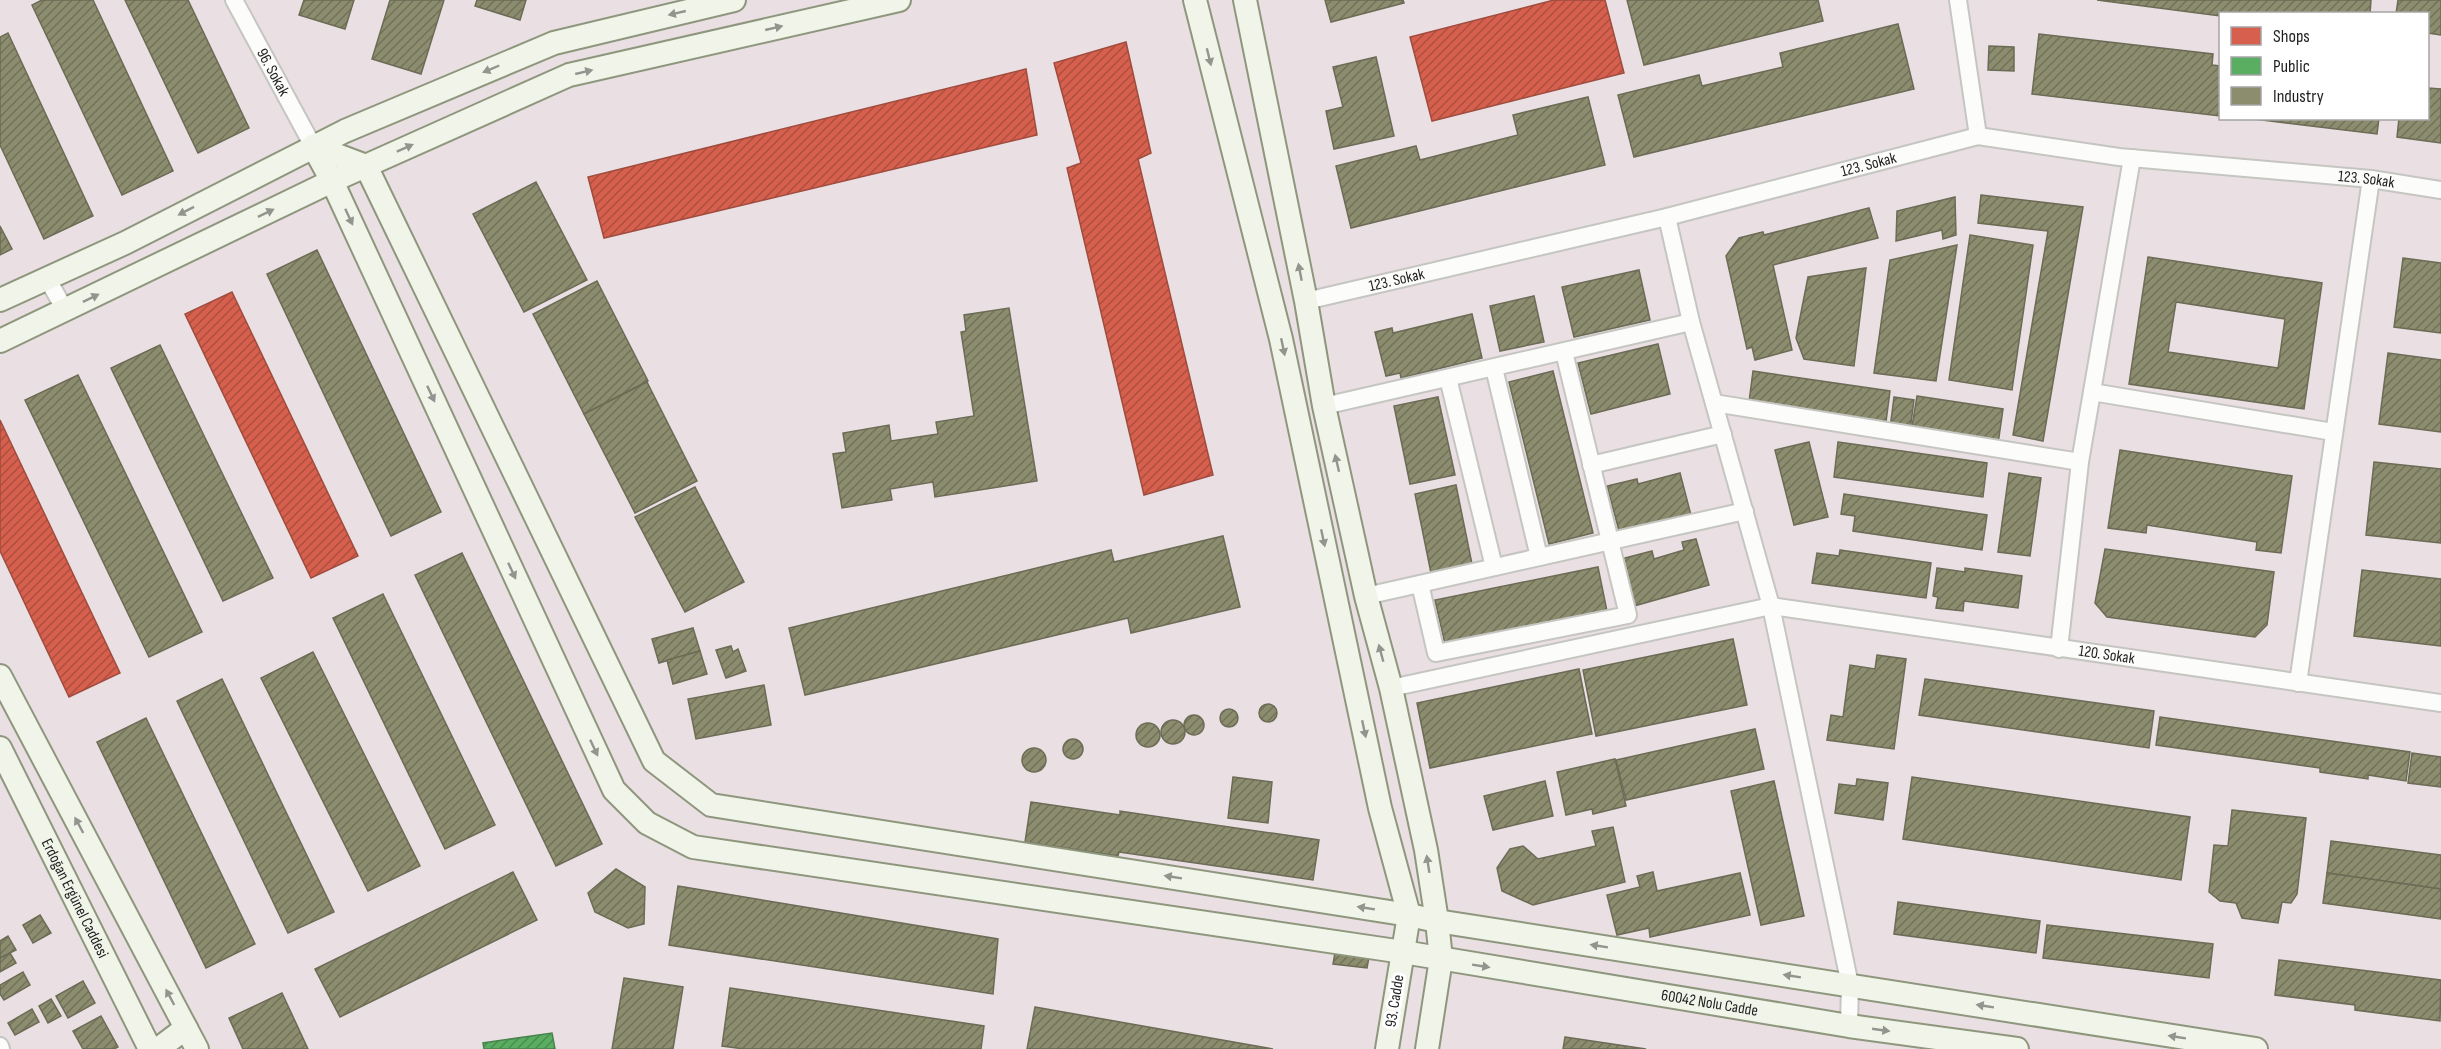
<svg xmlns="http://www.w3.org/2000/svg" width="2441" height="1049" font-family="'Sofia Sans Condensed',sans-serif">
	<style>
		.industrial { fill: #eadfe2; fill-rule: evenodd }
		.shops { fill: url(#shops-hatch); stroke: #9f4c3f; stroke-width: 1.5 }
		.public { fill: url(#public-hatch); stroke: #48834d; stroke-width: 1.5 }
		.industry { fill: url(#industry-hatch); stroke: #6b6b56; stroke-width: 1.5; fill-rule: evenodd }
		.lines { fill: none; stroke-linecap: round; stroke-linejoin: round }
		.street-casing { stroke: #c5c5c2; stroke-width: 20 }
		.secondary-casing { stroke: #8e977d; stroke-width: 26 }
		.street { stroke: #fcfcfb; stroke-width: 16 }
		.secondary { stroke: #f0f4e9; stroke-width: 22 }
		.oneway { fill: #92948e }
		.labels { text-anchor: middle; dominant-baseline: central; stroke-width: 6; stroke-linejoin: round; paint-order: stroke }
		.street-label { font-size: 16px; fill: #1e1e1e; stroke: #fff }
	</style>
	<defs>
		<pattern id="shops-hatch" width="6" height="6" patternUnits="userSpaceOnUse" patternTransform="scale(1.5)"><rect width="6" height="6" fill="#d6604d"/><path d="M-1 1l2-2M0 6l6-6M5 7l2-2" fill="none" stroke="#ad4f3f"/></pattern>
		<pattern id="public-hatch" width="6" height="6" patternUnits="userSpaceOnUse" patternTransform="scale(1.5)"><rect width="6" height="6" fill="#5aae61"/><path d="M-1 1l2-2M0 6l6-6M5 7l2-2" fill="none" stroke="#4a8d4f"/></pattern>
		<pattern id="industry-hatch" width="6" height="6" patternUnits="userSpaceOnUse" patternTransform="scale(1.5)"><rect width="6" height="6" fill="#8c8c6e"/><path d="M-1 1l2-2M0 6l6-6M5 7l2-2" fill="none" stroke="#72725a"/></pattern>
	</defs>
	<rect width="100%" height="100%" fill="#ecece6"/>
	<!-- industrial -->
	<path class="industrial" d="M0,0H2441V1049H0ZM2220,14H2428V118H2220Z"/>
	<!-- shops -->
	<g class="shops">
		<polygon points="1554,0 1605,0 1624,73 1432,121 1410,37"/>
		<polygon points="1126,42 1151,153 1138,159 1213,475 1144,495 1067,168 1081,163 1054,63"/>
		<polygon points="1026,69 1037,135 604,238 588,177"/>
		<polygon points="232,292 358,556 311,578 185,314"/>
		<polygon points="0,420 120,673 69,697 0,551"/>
	</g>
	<!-- public -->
	<polygon class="public" points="552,1033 555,1049 484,1049 483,1043"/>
	<!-- industry -->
	<g class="industry">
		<polygon points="42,0 93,0 173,171 122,195 32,5"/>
		<polygon points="125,0 188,0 249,128 198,153"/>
		<polygon points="304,0 354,0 345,29 299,15"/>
		<polygon points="390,0 444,0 421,74 372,59"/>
		<polygon points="477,0 526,0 520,20 475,6"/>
		<polygon points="1325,0 1403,0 1404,3 1331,22"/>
		<polygon points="1627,0 1818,0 1823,21 1644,65"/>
		<polygon points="2097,0 2371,0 2370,14 2220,14 2220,16"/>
		<polygon points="2398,0 2441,0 2441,35 2428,33 2428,14 2396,14"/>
		<polygon points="1898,24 1914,89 1634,157 1618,95 1699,75 1702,86 1783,67 1780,53"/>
		<polygon points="8,33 93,216 44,239 0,145 0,37"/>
		<polygon points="2039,34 2213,54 2212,65 2220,66 2220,116 2032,94"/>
		<polygon points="1989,46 2014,47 2014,71 1988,70"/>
		<polygon points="1376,57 1394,136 1334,149 1326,111 1343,107 1333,67"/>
		<polygon points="2428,88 2441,89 2441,143 2397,137 2399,118 2428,118"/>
		<polygon points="1588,97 1605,165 1351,228 1336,166 1416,146 1420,160 1518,135 1513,115"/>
		<polygon points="2246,118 2379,118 2377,134"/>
		<polygon points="536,182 587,280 524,312 473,214"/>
		<polygon points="1981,195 2083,207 2043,441 2013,435 2048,231 1978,223"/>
		<polygon points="1955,197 1956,235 1943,239 1942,230 1896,241 1897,211"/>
		<polygon points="1869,208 1878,238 1773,265 1792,350 1755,360 1752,347 1747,349 1726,256 1739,238 1763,232 1764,235"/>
		<polygon points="0,226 12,249 0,255"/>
		<polygon points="1970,235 2033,245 2012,390 1949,380"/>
		<polygon points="1957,245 1936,381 1874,373 1890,260"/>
		<polygon points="317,250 441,512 391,536 267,274"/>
		<path d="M2148,257L2322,283L2304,409L2129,384ZM2176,302L2285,319L2278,368L2168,352Z"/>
		<polygon points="2403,258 2441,263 2441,333 2394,327"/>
		<polygon points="1866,268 1854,366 1804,359 1796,338 1808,277"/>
		<polygon points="1639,270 1650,320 1574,337 1562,287"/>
		<polygon points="597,281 648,381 584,414 533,314"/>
		<polygon points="1534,296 1544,342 1500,351 1490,306"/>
		<polygon points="1009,308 1037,481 935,497 933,482 890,489 892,500 842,508 833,454 846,452 843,433 889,425 891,441 938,434 936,422 974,416 961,332 966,331 964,315"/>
		<polygon points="1472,314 1482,358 1401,378 1400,373 1386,376 1375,332 1392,328 1393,333"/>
		<polygon points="1658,344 1670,394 1591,414 1578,363"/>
		<polygon points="160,345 273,578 223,601 111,368"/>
		<polygon points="2388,353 2441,360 2441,432 2379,424"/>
		<polygon points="1553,371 1593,533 1549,544 1509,382"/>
		<polygon points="1753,371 1890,391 1886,422 1749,402"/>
		<polygon points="78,375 202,632 149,657 25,400"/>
		<polygon points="647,382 697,481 635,513 584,414"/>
		<polygon points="1917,396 2003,409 1998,444 1911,432"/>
		<polygon points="1438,397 1455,475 1410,484 1394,406"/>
		<polygon points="1894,397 1914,400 1910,431 1890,428"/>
		<polygon points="1809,442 1828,517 1794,525 1775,450"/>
		<polygon points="1838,442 1987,463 1983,497 1834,477"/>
		<polygon points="2120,450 2292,476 2281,553 2256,550 2257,542 2147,525 2146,533 2108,528"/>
		<polygon points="2374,462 2441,469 2441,543 2366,535"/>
		<polygon points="1680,473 1692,519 1621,538 1607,486 1637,479 1638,484"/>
		<polygon points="2009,473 2041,478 2030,556 1998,552"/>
		<polygon points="1456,485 1472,564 1431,573 1415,494"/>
		<polygon points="695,487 744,582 685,612 635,517"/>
		<polygon points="1844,494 1987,515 1982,550 1853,531 1855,516 1841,514"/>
		<polygon points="1223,536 1240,607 1131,633 1128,618 805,695 789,628 1111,550 1114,562"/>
		<polygon points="1696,539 1709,585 1634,606 1621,559 1652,551 1654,559 1684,550 1682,542"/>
		<polygon points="2105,549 2274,572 2267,625 2255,637 2107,617 2095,603"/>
		<polygon points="1840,550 1931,563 1926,598 1812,583 1817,553 1839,556"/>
		<polygon points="462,553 602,844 556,866 415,575"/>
		<polygon points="1598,567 1607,611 1593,613 1594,616 1445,644 1435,600"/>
		<polygon points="1937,568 1965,572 1965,568 2022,576 2018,608 1964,601 1963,611 1936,608 1938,597 1933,596"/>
		<polygon points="2362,570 2441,579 2441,646 2354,636"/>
		<polygon points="383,594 495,825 445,849 333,618"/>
		<polygon points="693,628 700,651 659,663 652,639"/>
		<polygon points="1733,639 1747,705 1596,736 1583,670"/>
		<polygon points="731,646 733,652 738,649 746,671 726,678 716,650"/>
		<polygon points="700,651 707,674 673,684 667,660"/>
		<polygon points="313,652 420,866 368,891 261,678"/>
		<polygon points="1877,655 1906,659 1894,749 1827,740 1831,715 1843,717 1850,665 1875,669"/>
		<polygon points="1579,669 1592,734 1430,768 1417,703"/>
		<polygon points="222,679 334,912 288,933 177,701"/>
		<polygon points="1925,679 2154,711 2149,748 1919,715"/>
		<polygon points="764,685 771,725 696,739 688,699"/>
		<circle cx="1268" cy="713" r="9"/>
		<circle cx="1229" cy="718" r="9"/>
		<circle cx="1194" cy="725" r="10"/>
		<polygon points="2160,717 2410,752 2406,781 2368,775 2368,779 2320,772 2320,768 2156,745"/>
		<polygon points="146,718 255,944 206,968 97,742"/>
		<circle cx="1173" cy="732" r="12"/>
		<circle cx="1148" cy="735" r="12"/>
		<polygon points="1755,729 1764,769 1626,800 1616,760"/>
		<circle cx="1073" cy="749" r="10"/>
		<circle cx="1034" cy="760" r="12"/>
		<polygon points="2412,753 2441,757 2441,787 2408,783"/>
		<polygon points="1615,759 1626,806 1593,814 1592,809 1566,815 1557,772"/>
		<polygon points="1233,777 1272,782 1268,823 1228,818"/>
		<polygon points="1912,777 2190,817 2181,880 1903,839"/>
		<polygon points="1857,779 1888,783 1883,820 1835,813 1839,784 1856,786"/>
		<polygon points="1545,781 1553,816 1493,830 1484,796"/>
		<polygon points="1774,781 1804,916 1761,925 1731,791"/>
		<polygon points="1031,802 1120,815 1120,811 1319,840 1313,880 1119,852 1118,856 1025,842"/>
		<polygon points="2232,810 2306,818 2297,894 2291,903 2282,902 2278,923 2242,918 2236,903 2220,901 2209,892 2214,845 2228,846"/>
		<polygon points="1613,827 1625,882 1533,905 1502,891 1497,868 1510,849 1523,846 1538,859 1596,846 1592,831"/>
		<polygon points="2331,841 2441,855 2441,889 2327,873"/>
		<polygon points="616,869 645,887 644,924 628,928 595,912 588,893"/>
		<polygon points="513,872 537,920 340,1017 315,969"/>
		<polygon points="1653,872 1657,891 1740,873 1750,915 1650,937 1649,928 1617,935 1607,895 1640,887 1637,876"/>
		<polygon points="2327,873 2441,889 2441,919 2323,903"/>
		<polygon points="678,886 998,939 993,994 669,945"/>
		<polygon points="1898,902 2040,921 2036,953 1894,934"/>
		<polygon points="40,915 51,933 33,943 23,925"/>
		<polygon points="2047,925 2213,944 2209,978 2043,958"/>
		<polygon points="8,936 16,950 0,958 0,941"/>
		<polygon points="1336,947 1370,952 1367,968 1333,964"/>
		<polygon points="10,953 16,963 0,972 0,958"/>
		<polygon points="2279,960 2441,980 2440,1021 2355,1010 2355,1005 2275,995"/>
		<polygon points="23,972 30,985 4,1000 0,994 0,985"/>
		<polygon points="624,978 683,987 673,1049 612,1049"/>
		<polygon points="83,981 95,1003 68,1018 56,996"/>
		<polygon points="730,988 984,1026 981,1049 744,1049 722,1046"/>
		<polygon points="282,993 308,1049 243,1049 229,1018"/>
		<polygon points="51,999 61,1016 48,1023 39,1006"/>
		<polygon points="1035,1007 1273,1049 1027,1049"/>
		<polygon points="32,1009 39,1022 15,1035 8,1023"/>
		<polygon points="101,1016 118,1047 114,1049 83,1049 73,1031"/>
		<polygon points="1565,1037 1646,1049 1563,1049"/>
	</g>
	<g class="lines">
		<!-- street casing -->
		<g class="street-casing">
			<g id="street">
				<path id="s1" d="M234,0L313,146"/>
				<polyline points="1958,0 1978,136"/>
				<polyline points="1667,217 1691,322 1771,606 1850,985 1849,1026"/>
				<polyline points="47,278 65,310"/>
				<path id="s2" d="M1306,301L1667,217L1978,136L2119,157L2371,179L2441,190"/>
				<polyline points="1494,368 1539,557"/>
				<polyline points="1448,378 1494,567"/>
				<polyline points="2092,392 2333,432"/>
				<polyline points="1714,403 2080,462"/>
				<polyline points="1324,406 1691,322"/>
				<polyline points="1591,465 1723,434"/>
				<polyline points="1420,584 1436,653 1628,615 1564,352"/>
				<polyline points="1366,596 1745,511"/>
				<polyline points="2059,649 2080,462 2132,158"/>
				<polyline points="2298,683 2371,179"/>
				<path id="s3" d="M1391,688L1771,606L2441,703"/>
				<polyline points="0,1046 1,1049"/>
			</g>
		</g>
		<!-- secondary casing -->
		<g class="secondary-casing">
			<g id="secondary">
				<polyline points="1195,0 1281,339 1380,808 1409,915 1387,1049"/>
				<polyline points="1245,0 1306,301 1324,406 1366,596 1391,688 1426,850 1437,921 1441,959 1427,1049"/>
				<polyline points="313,146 366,166 654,761 711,805 1409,915 1437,921 2256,1049"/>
				<path id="s4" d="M313,146L332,181L614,790L647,823L693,847L1403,952L1849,1026L2017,1049"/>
				<polyline points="0,300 125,243 345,131 554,43 734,0"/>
				<polyline points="0,341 332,181 569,75 899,0"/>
				<polyline points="0,676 197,1049"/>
				<path id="s5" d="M0,748L150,1049"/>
				<polyline points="158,1049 186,1028"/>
			</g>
		</g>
		<!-- street -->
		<use href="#street" class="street"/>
		<!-- secondary -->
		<use href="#secondary" class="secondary"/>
	</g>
	<!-- one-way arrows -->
	<defs><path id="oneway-solid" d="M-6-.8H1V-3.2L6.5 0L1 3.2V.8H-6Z" transform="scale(1.5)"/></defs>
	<g class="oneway">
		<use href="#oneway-solid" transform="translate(677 13) rotate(167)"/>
		<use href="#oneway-solid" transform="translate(774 28) rotate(-13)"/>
		<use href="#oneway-solid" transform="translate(1209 57) rotate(76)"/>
		<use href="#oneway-solid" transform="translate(491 69) rotate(157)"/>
		<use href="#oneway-solid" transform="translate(584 72) rotate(-13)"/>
		<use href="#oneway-solid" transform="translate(405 148) rotate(-24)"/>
		<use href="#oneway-solid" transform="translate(186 211) rotate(153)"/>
		<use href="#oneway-solid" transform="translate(266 213) rotate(-26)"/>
		<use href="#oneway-solid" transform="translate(349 217) rotate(65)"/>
		<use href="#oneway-solid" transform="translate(1300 272) rotate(-101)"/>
		<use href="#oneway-solid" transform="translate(91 298) rotate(-26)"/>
		<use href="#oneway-solid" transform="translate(1283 347) rotate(78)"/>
		<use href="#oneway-solid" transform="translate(431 394) rotate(65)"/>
		<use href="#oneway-solid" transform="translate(1337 463) rotate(-103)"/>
		<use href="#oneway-solid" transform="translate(1323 538) rotate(78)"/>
		<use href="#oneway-solid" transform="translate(512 571) rotate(65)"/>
		<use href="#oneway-solid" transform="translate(1381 653) rotate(-105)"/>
		<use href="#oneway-solid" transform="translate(1364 729) rotate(78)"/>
		<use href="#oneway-solid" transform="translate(594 748) rotate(65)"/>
		<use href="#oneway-solid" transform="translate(79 825) rotate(-118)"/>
		<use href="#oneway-solid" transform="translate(1428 864) rotate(-99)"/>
		<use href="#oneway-solid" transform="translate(1173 877) rotate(-171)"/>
		<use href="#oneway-solid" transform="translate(1366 908) rotate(-171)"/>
		<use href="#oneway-solid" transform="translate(1599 946) rotate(-171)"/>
		<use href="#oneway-solid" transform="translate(1481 966) rotate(9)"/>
		<use href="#oneway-solid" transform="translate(1792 976) rotate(-171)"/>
		<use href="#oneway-solid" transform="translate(170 997) rotate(-118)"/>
		<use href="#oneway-solid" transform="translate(1985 1006) rotate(-171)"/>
		<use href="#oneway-solid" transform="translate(1881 1030) rotate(8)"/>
		<use href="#oneway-solid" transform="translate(2177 1037) rotate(-171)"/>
	</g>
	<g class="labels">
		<!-- street labels -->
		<g class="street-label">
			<text stroke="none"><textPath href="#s1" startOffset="82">96. Sokak</textPath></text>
			<text stroke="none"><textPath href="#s2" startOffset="579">123. Sokak</textPath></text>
			<text stroke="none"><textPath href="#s2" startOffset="1083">123. Sokak</textPath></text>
			<text stroke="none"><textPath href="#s2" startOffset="93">123. Sokak</textPath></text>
			<text stroke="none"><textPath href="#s3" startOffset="728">120. Sokak</textPath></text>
			<text stroke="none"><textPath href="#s5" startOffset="168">Erdoğan Ergünel Caddesi</textPath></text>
			<text transform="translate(1395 1001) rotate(-81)">93. Cadde</text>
			<text stroke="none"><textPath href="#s4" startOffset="1838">60042 Nolu Cadde</textPath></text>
		</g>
	</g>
	<!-- legend -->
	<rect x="2219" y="12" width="210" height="108" fill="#ffffff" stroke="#a5a5a5" stroke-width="1.5"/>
	<rect x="2231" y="27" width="30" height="18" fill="#d6604d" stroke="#a5a5a5" stroke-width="1.5"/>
	<text x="2273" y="42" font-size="18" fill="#1e1e1e">Shops</text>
	<rect x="2231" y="57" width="30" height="18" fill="#5aae61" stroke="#a5a5a5" stroke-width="1.5"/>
	<text x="2273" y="72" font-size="18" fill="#1e1e1e">Public</text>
	<rect x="2231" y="87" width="30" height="18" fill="#8c8c6e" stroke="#a5a5a5" stroke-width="1.5"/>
	<text x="2273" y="102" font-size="18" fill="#1e1e1e">Industry</text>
</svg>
